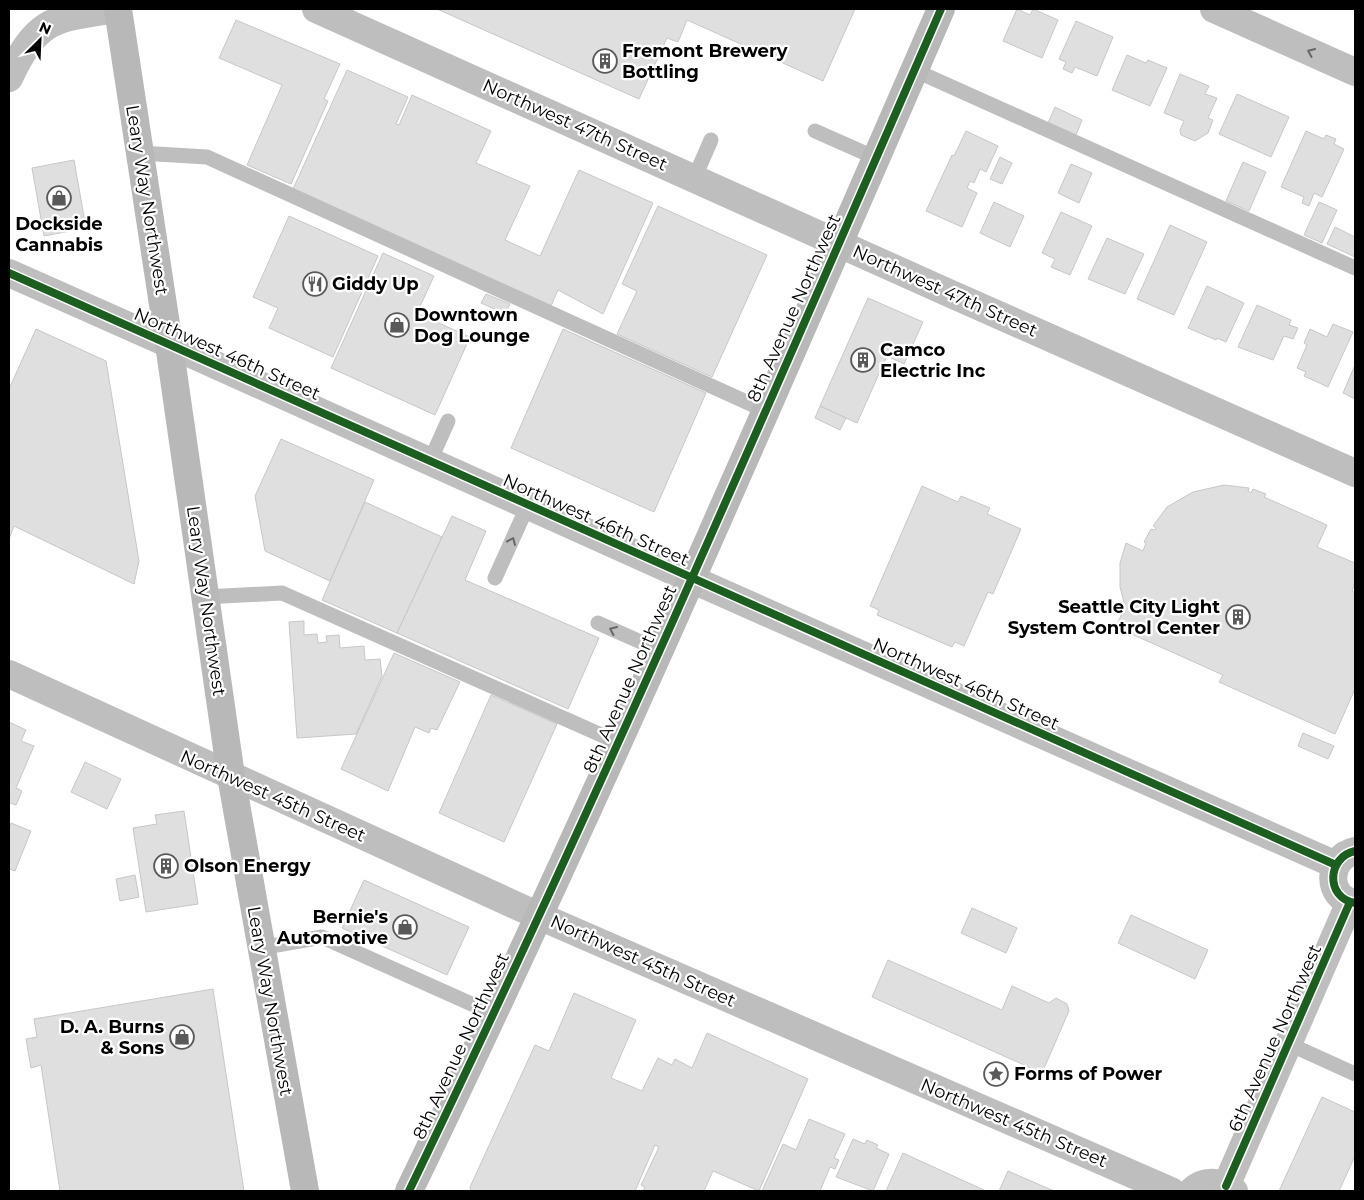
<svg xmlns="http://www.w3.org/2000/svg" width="1364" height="1200" font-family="Montserrat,sans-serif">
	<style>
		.building { fill: #dfdfdf; stroke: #c7c7c7 }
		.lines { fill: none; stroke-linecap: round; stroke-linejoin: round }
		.service { stroke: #bebebe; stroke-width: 15 }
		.minor { stroke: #bebebe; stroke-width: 28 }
		.tertiary { stroke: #bebebe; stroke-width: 28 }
		.secondary { stroke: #b8b8b8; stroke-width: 28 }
		.cycleway-casing { stroke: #fff; stroke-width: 11 }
		.cycleway { stroke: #1b5e20; stroke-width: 8 }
		.oneway { stroke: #686868 }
		.labels { text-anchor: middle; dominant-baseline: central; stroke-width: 4.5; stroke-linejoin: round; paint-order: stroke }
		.poi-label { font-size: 18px; font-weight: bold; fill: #000; stroke: #fff; text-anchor: start }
		.street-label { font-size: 18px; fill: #000; stroke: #fff }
	</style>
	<rect width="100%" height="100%" fill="#fff"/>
	<!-- building -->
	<g class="building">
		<polygon points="437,9 855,9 823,81 687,20 678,42 667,38 639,99"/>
		<polygon points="1017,9 1030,15 1033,9 1058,20 1042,58 1003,41"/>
		<polygon points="236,20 340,64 324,99 328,101 291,184 247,165 282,85 219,58"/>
		<polygon points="1076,21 1113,37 1097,76 1075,67 1072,73 1063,69 1066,62 1059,59"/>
		<polygon points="1127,55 1146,63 1148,60 1167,68 1150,106 1112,90"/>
		<polygon points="347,70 408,97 396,124 399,125 412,95 491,131 476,163 530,186 505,240 540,256 579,170 653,203 603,314 558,290 551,306 293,189"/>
		<polygon points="1180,74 1209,86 1205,94 1217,98 1208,118 1213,120 1208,133 1195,141 1181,135 1180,130 1184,121 1164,113"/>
		<polygon points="1237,94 1289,117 1271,157 1219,134"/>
		<polygon points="1055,107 1082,120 1076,135 1048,123"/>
		<polygon points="966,131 998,146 986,172 980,169 974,183 970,181 967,188 977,193 962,227 926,211 952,155 954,156"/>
		<polygon points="1306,131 1324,139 1326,135 1336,139 1334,144 1344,149 1322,197 1314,193 1309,206 1302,203 1304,197 1281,187"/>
		<polygon points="1000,157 1012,163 1002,184 990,179"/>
		<polygon points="74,160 86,228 44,236 32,168"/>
		<polygon points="1243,162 1266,172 1249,211 1226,201"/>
		<polygon points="1071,164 1092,173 1079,203 1058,193"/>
		<polygon points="994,202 1024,216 1010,247 980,233"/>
		<polygon points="1319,202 1337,210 1322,243 1304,235"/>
		<polygon points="658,206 767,255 712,377 617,334 637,291 622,284"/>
		<polygon points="1061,212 1092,226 1070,275 1051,267 1055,259 1042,253"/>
		<polygon points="289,216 378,256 333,357 269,328 278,308 253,297"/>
		<polygon points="1170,225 1207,242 1174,315 1137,299"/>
		<polygon points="1335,227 1355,237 1355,257 1327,244"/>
		<polygon points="1107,238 1144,254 1125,294 1088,279"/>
		<polygon points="383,253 434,276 417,313 470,337 435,415 331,368"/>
		<polygon points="1207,286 1244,303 1226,342 1217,338 1216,340 1188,328"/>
		<polygon points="486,294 510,304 505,314 481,303"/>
		<polygon points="868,298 923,322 904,364 887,356 857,423 820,406"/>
		<polygon points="1257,305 1291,320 1289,325 1298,328 1293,339 1284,336 1273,360 1238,347"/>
		<polygon points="1333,324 1353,332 1328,387 1304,376 1306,372 1297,368 1307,345 1304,343 1310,329 1327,337"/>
		<polygon points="36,329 106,361 139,561 134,584 14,526 9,539 9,389"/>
		<polygon points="563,329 706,393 654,512 511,448"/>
		<polygon points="1355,365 1355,399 1343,393"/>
		<polygon points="820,406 846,418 840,430 815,418"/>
		<polygon points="281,439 374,480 330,581 265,551 255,496"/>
		<polygon points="1224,485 1249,488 1248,491 1251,493 1253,489 1266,494 1264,497 1327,525 1317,547 1355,563 1355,583 1352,591 1355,593 1355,689 1335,734 1219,682 1223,675 1116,627 1125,606 1120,587 1120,563 1126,543 1143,551 1146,543 1144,542 1151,529 1155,530 1156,528 1153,526 1167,507 1193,492"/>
		<polygon points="922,486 958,502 961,496 990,508 987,514 1021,529 993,594 988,592 964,646 955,642 952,647 877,615 879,610 870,606"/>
		<polygon points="365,502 442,537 397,633 322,600"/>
		<polygon points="452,516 486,531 465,580 599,638 568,709 397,633"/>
		<polygon points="304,621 304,635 317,634 318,643 327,642 326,636 339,635 340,648 364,646 365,660 380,659 382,676 356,734 297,738 289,622"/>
		<polygon points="394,653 460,682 437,730 431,728 429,733 415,727 388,791 341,769"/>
		<polygon points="491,695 557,724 504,842 439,813"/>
		<polygon points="9,722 26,730 21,741 34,746 16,788 22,791 16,805 10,803 9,806"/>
		<polygon points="1303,733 1334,746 1328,759 1298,746"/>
		<polygon points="85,762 121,779 107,809 71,792"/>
		<polygon points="184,811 198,904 146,912 133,828 157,824 155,815"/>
		<polygon points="11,823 31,831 15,871 9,869 9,830"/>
		<polygon points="135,875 139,897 120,901 116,879"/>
		<polygon points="364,880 469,927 447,975 342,928"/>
		<polygon points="972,908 1017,928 1006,953 961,933"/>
		<polygon points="1131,915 1208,950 1195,979 1118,943"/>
		<polygon points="888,960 1002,1010 1012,986 1049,1003 1056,998 1067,1004 1069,1011 1042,1073 872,997"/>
		<polygon points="213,989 244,1191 60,1191 41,1065 31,1068 26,1039 37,1037 34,1019"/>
		<polygon points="574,993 636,1020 611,1078 642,1091 658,1058 672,1065 675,1059 692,1068 707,1033 808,1079 759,1191 713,1171 704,1191 643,1191 645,1187 641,1185 659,1147 655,1145 635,1191 471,1191 470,1187 535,1045 549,1051"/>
		<polygon points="1322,1097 1355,1112 1355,1156 1339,1191 1279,1191"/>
		<polygon points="809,1119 845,1134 834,1158 839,1160 835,1169 830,1167 820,1191 762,1191 783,1144 796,1150"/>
		<polygon points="853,1139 865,1144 867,1140 878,1145 876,1148 889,1154 873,1191 836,1177"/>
		<polygon points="903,1153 986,1191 886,1191"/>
		<polygon points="1008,1171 1054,1191 999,1191"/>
	</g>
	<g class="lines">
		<!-- service -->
		<g class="service">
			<polyline points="914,70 1355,268"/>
			<polyline points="815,131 876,158"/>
			<polyline points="140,153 207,157 766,411"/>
			<polyline points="694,179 711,140"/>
			<polyline points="430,461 448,421"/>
			<polyline points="495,578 528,505"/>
			<polyline points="205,597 282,593 617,742"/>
			<polyline points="598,623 659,650"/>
			<polyline points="260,948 322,937 494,1014"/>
			<polyline points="1289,1044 1355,1074"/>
		</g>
		<!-- minor -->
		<g class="minor">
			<polyline points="316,9 951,294 1355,473"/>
			<polyline points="1214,9 1355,72"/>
			<path d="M9,78C38,17 54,19 115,9"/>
			<polyline points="169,344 691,579 1336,865"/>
			<polyline points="9,674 539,916 1171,1191"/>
			<path d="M1355,851C1327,857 1325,898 1355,903"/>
			<polyline points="1226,1186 1350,902"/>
			<path d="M1192,1191C1204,1179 1221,1181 1234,1191"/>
		</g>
		<!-- tertiary -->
		<polyline class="tertiary" points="9,273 169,344"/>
		<!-- secondary -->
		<g class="secondary">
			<polyline points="118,9 169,344 231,776 305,1191"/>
			<path d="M409,1191C597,802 769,405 941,9"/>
		</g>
		<!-- cycleway casing -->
		<g class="cycleway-casing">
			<g id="cycleway">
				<polyline points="9,273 1336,865"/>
				<path d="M1355,851C1327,857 1325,898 1355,903"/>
				<polyline points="1226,1186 1350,902"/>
				<path d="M409,1191C597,802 769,405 941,9"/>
			</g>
		</g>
		<!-- cycleway -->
		<use href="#cycleway" class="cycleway"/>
	</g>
	<!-- one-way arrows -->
	<defs><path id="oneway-chevron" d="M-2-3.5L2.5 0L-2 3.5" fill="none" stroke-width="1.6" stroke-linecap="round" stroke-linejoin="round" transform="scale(1.25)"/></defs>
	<g class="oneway">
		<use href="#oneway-chevron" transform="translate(1311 52) rotate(-156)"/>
		<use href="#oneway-chevron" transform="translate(512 541) rotate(-66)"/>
		<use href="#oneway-chevron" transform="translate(613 630) rotate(-156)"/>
	</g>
	<!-- icons -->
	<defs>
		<g id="building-ring" transform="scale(1.25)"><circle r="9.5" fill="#fff" stroke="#595959" stroke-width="1.5"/><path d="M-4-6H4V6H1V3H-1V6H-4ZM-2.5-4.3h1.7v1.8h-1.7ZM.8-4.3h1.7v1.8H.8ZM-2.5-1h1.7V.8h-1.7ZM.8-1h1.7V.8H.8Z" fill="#595959"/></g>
		<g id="shop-ring" transform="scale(1.25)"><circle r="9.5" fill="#fff" stroke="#595959" stroke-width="1.5"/><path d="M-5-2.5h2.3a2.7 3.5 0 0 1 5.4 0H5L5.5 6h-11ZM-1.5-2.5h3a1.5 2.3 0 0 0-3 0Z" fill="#595959"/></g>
		<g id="restaurant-ring" transform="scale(1.25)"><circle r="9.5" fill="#fff" stroke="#595959" stroke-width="1.5"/><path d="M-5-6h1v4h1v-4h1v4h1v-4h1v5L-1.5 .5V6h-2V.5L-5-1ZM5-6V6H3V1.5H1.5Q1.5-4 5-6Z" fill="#595959"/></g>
		<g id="sight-ring" transform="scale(1.25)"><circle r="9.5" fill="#fff" stroke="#595959" stroke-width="1.5"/><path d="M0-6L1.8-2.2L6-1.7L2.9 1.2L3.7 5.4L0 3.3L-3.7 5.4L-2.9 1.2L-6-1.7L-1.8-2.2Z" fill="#595959"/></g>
	</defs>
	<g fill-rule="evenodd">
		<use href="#building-ring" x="605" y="61"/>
		<use href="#shop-ring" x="59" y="198"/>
		<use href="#restaurant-ring" x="315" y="284"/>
		<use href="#shop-ring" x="397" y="325"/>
		<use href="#building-ring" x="863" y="360"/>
		<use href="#building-ring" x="1238" y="617"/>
		<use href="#building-ring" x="166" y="866"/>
		<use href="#shop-ring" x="405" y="927"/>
		<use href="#shop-ring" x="182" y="1037"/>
		<use href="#sight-ring" x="996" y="1074"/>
	</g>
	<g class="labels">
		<!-- poi labels -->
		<g class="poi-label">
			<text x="622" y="51">Fremont Brewery<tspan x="622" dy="21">Bottling</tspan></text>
			<text x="59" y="224" text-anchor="middle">Dockside<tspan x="59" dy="21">Cannabis</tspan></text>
			<text x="332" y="284">Giddy Up</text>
			<text x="414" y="315">Downtown<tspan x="414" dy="21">Dog Lounge</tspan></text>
			<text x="880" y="350">Camco<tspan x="880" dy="21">Electric Inc</tspan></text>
			<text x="1220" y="607" text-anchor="end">Seattle City Light<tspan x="1220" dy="21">System Control Center</tspan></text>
			<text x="184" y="866">Olson Energy</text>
			<text x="388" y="917" text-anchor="end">Bernie's<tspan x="388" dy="21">Automotive</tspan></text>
			<text x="164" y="1027" text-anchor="end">D. A. Burns<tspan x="164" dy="21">&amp; Sons</tspan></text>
			<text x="1014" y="1074">Forms of Power</text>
		</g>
		<!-- street labels -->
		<g class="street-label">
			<text transform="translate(575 125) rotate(24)">Northwest 47th Street</text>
			<text transform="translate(147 200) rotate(81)">Leary Way Northwest</text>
			<text transform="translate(945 291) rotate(24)">Northwest 47th Street</text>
			<text transform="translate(794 308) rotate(-66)">8th Avenue Northwest</text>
			<text transform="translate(227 354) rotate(24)">Northwest 46th Street</text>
			<text transform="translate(596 520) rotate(24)">Northwest 46th Street</text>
			<text transform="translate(206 601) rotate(82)">Leary Way Northwest</text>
			<text transform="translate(630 679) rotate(-66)">8th Avenue Northwest</text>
			<text transform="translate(966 684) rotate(24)">Northwest 46th Street</text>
			<text transform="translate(273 796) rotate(24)">Northwest 45th Street</text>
			<text transform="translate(643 961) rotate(24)">Northwest 45th Street</text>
			<text transform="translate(270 1001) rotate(80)">Leary Way Northwest</text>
			<text transform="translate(1275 1038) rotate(-66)">6th Avenue Northwest</text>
			<text transform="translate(461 1046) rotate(-65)">8th Avenue Northwest</text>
			<text transform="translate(1014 1123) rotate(23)">Northwest 45th Street</text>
		</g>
	</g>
	<!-- border -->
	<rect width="1364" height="1200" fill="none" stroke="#000000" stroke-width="20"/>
	<!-- north arrow -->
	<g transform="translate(40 40) rotate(24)" stroke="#ffffff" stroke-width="4" paint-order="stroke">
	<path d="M0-4L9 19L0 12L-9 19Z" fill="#000000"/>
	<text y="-8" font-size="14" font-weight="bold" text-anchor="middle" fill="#000000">N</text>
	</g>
</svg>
